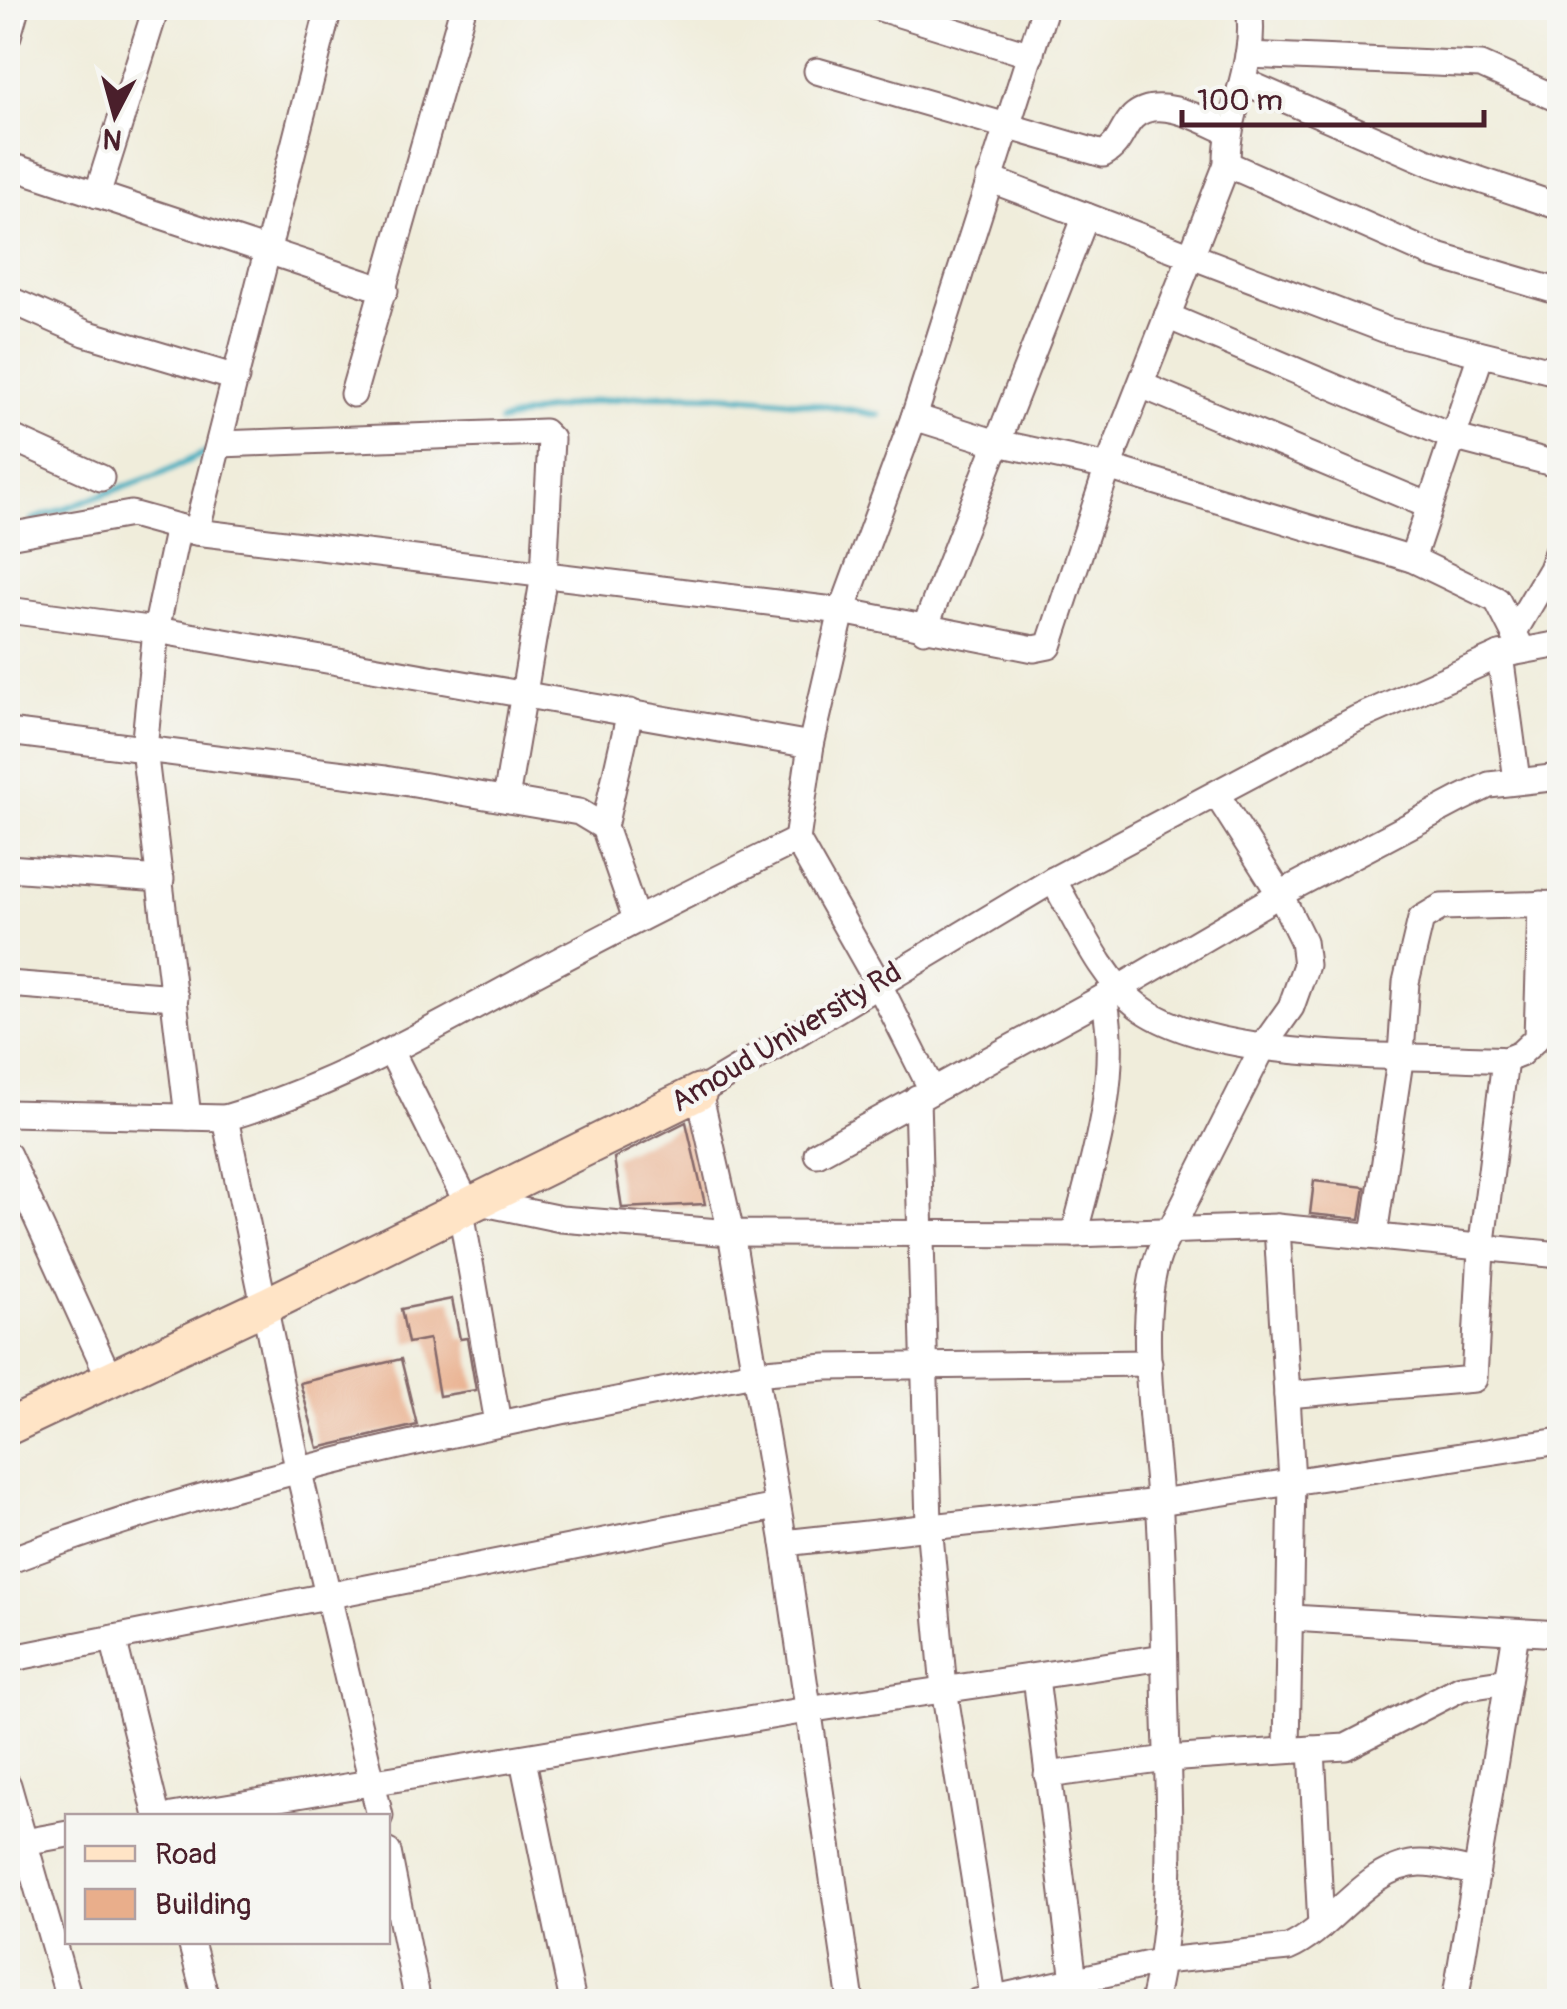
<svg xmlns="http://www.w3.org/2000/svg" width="1567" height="2009" font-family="Pangolin,sans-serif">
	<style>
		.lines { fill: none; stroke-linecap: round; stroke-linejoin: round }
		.stream { stroke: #42aec0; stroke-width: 6 }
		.building { fill: #e9ae8b }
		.street-casing { stroke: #846769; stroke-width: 29 }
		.secondary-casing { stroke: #846769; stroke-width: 39 }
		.street { stroke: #fff; stroke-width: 25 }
		.secondary { stroke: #ffe4c6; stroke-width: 35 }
		.labels { text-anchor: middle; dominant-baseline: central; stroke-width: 9; stroke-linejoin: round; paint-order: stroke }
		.street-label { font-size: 30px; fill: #4a1f2b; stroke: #f6f6f2 }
	</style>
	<rect width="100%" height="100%" fill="#f6f6f2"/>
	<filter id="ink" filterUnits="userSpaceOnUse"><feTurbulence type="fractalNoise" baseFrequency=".01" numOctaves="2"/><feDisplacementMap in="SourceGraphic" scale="20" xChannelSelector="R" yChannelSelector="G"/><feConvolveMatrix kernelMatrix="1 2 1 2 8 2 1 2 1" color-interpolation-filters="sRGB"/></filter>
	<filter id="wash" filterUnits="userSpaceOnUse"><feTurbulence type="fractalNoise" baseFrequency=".0048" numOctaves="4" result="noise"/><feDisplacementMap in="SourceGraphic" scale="40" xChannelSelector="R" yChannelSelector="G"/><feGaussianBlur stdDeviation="2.25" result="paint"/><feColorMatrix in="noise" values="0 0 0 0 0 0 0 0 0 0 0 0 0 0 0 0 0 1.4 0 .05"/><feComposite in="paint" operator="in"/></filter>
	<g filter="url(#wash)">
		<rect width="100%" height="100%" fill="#f0eddb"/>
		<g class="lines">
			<!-- stream -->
			<g class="stream">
				<path d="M500,422C631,383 747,390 879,415"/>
				<polyline points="32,520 160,474 211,450"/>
			</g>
		</g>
		<g id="blocks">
			<!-- building -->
			<g class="building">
				<polygon points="686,1122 705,1204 622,1208 614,1158"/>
				<polygon points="1314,1181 1365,1187 1360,1219 1310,1214"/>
				<polygon points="452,1299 460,1339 467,1338 476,1390 439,1396 429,1339 408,1343 401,1309"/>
				<polygon points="401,1359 417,1425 318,1448 300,1383"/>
			</g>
		</g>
	</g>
	<g filter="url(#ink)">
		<use href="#blocks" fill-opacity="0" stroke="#846769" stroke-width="2.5"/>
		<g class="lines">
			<!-- street casing -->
			<g class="street-casing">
				<g id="street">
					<polyline points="880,8 1031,55"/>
					<polyline points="8,36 16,8"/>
					<polyline points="1248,55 1481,65 1560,100"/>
					<path d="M817,71L1103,154C1121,144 1121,129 1133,117C1158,94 1203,120 1227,131"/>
					<polyline points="1245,82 1433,164 1560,207"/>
					<polyline points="1227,164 1431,254 1560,292"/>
					<polyline points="8,165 385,290"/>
					<polyline points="989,179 1389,331 1560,373"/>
					<polyline points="97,195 156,8"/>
					<polyline points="8,299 85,333 236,378"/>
					<polyline points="1167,316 1452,437 1560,465"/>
					<polyline points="1141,385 1427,505"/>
					<polyline points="353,394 463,8"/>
					<polyline points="914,417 994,442 1108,467 1412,559 1497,600 1522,649"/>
					<polyline points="8,436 101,478"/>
					<polyline points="220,444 544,432 551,439 544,575 506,799"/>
					<polyline points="178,527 156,630 144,749 188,1117"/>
					<polyline points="196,532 329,8"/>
					<path d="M8,536L131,514L196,532L842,611L1034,649L1049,646L1108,467L1227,164C1226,111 1258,62 1249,8"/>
					<polyline points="1412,559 1481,354"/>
					<polyline points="8,610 156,630 811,745"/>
					<polyline points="924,630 1086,216"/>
					<polyline points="1514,632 1551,569 1560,544"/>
					<polyline points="1500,655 1517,780"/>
					<polyline points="630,712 604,827 636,919"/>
					<polyline points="8,732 385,779 579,812 604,827"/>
					<polyline points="8,868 161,879"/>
					<path d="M1053,880C1077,920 1100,977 1138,1006C1214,1064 1409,1054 1505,1060L1520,1054L1537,1038L1541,904"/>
					<polyline points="8,984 175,997"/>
					<polyline points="391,1051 469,1207"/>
					<polyline points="932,1090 877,981 797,840 811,745 842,611 914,417 1045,8"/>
					<polyline points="917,1098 929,1524 944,1689 994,2002"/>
					<path d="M8,1113L225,1118C333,1087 432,1029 530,976C618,929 707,884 797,840"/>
					<polyline points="225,1118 298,1468 380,1816"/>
					<polyline points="817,1154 1104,997 1280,894 1460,799 1489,785 1560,777"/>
					<polyline points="8,1155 110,1379"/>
					<polyline points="479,1202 561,1219 731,1233 1074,1234 1277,1227 1560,1255"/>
					<polyline points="461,1211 498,1423"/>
					<polyline points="1277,1227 1292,1481 1287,1748"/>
					<path d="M1074,1234C1094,1160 1121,1074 1104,997"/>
					<polyline points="1374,1235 1401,1054 1406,982 1421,919 1441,907 1560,904"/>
					<polyline points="1287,1395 1474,1379 1481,1250 1505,1060"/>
					<polyline points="784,1543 1159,1502 1560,1441"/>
					<path d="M8,1561C249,1469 501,1423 753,1373L826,1367L1149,1363"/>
					<polyline points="1292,1618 1560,1634"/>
					<polyline points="113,1638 157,1816"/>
					<polyline points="8,1659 776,1507"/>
					<polyline points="1036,1678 1074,1981"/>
					<polyline points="1312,1749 1346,1747 1461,1688 1508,1681"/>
					<polyline points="523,1760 573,2002"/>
					<polyline points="1047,1775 1167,1759 1312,1749 1321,1926"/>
					<polyline points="8,1785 70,2002"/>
					<polyline points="172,1816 807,1710 1164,1657"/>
					<polyline points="8,1845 68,1834"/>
					<polyline points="388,1852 418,2002"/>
					<polyline points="191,1942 207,2002"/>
					<polyline points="851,2002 784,1543 731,1233 699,1092 1053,880 1356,719 1500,655 1560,644"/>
					<path d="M977,2002L1163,1961L1288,1948C1334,1928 1367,1864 1421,1863C1439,1863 1458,1869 1476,1872"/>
					<path d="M1153,2002C1175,1910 1169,1814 1166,1720C1164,1646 1164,1572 1159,1499C1155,1430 1134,1311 1161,1249L1264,1045L1291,1007L1306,965L1303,941L1280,894L1217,795"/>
					<polyline points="1455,2002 1516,1633"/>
				</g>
			</g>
			<!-- secondary casing -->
			<g class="secondary-casing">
				<polyline id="secondary" points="8,1427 267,1305 699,1092"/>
			</g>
			<!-- street -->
			<use href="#street" class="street"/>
			<!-- secondary -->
			<use href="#secondary" class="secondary"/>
		</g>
	</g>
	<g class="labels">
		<!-- street labels -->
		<g class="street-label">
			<text transform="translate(786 1037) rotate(-31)">Amoud University Rd</text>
		</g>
	</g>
	<!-- margin -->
	<rect width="1567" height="2009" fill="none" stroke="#f6f6f2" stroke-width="40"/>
	<!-- legend -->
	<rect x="65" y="1814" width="325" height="130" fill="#f6f6f2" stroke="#b1a0a2" stroke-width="2.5"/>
	<rect x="85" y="1846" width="50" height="15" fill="#ffe4c6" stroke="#b1a0a2" stroke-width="2.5"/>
	<text x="155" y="1864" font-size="30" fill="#4a1f2b">Road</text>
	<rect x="85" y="1889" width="50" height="30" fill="#e9ae8b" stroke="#b1a0a2" stroke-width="2.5"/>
	<text x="155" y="1914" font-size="30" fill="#4a1f2b">Building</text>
	<!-- north arrow -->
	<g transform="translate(115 115) rotate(186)" stroke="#f6f6f2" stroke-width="8" paint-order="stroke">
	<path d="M0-8L18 38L0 25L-18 38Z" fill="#4a1f2b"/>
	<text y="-15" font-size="28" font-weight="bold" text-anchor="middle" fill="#4a1f2b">N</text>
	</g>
	<!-- scale -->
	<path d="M1182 110v15h302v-15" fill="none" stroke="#4a1f2b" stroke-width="5"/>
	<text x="1197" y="110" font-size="30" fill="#4a1f2b" stroke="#f6f6f2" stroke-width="8" paint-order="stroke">100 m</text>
</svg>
